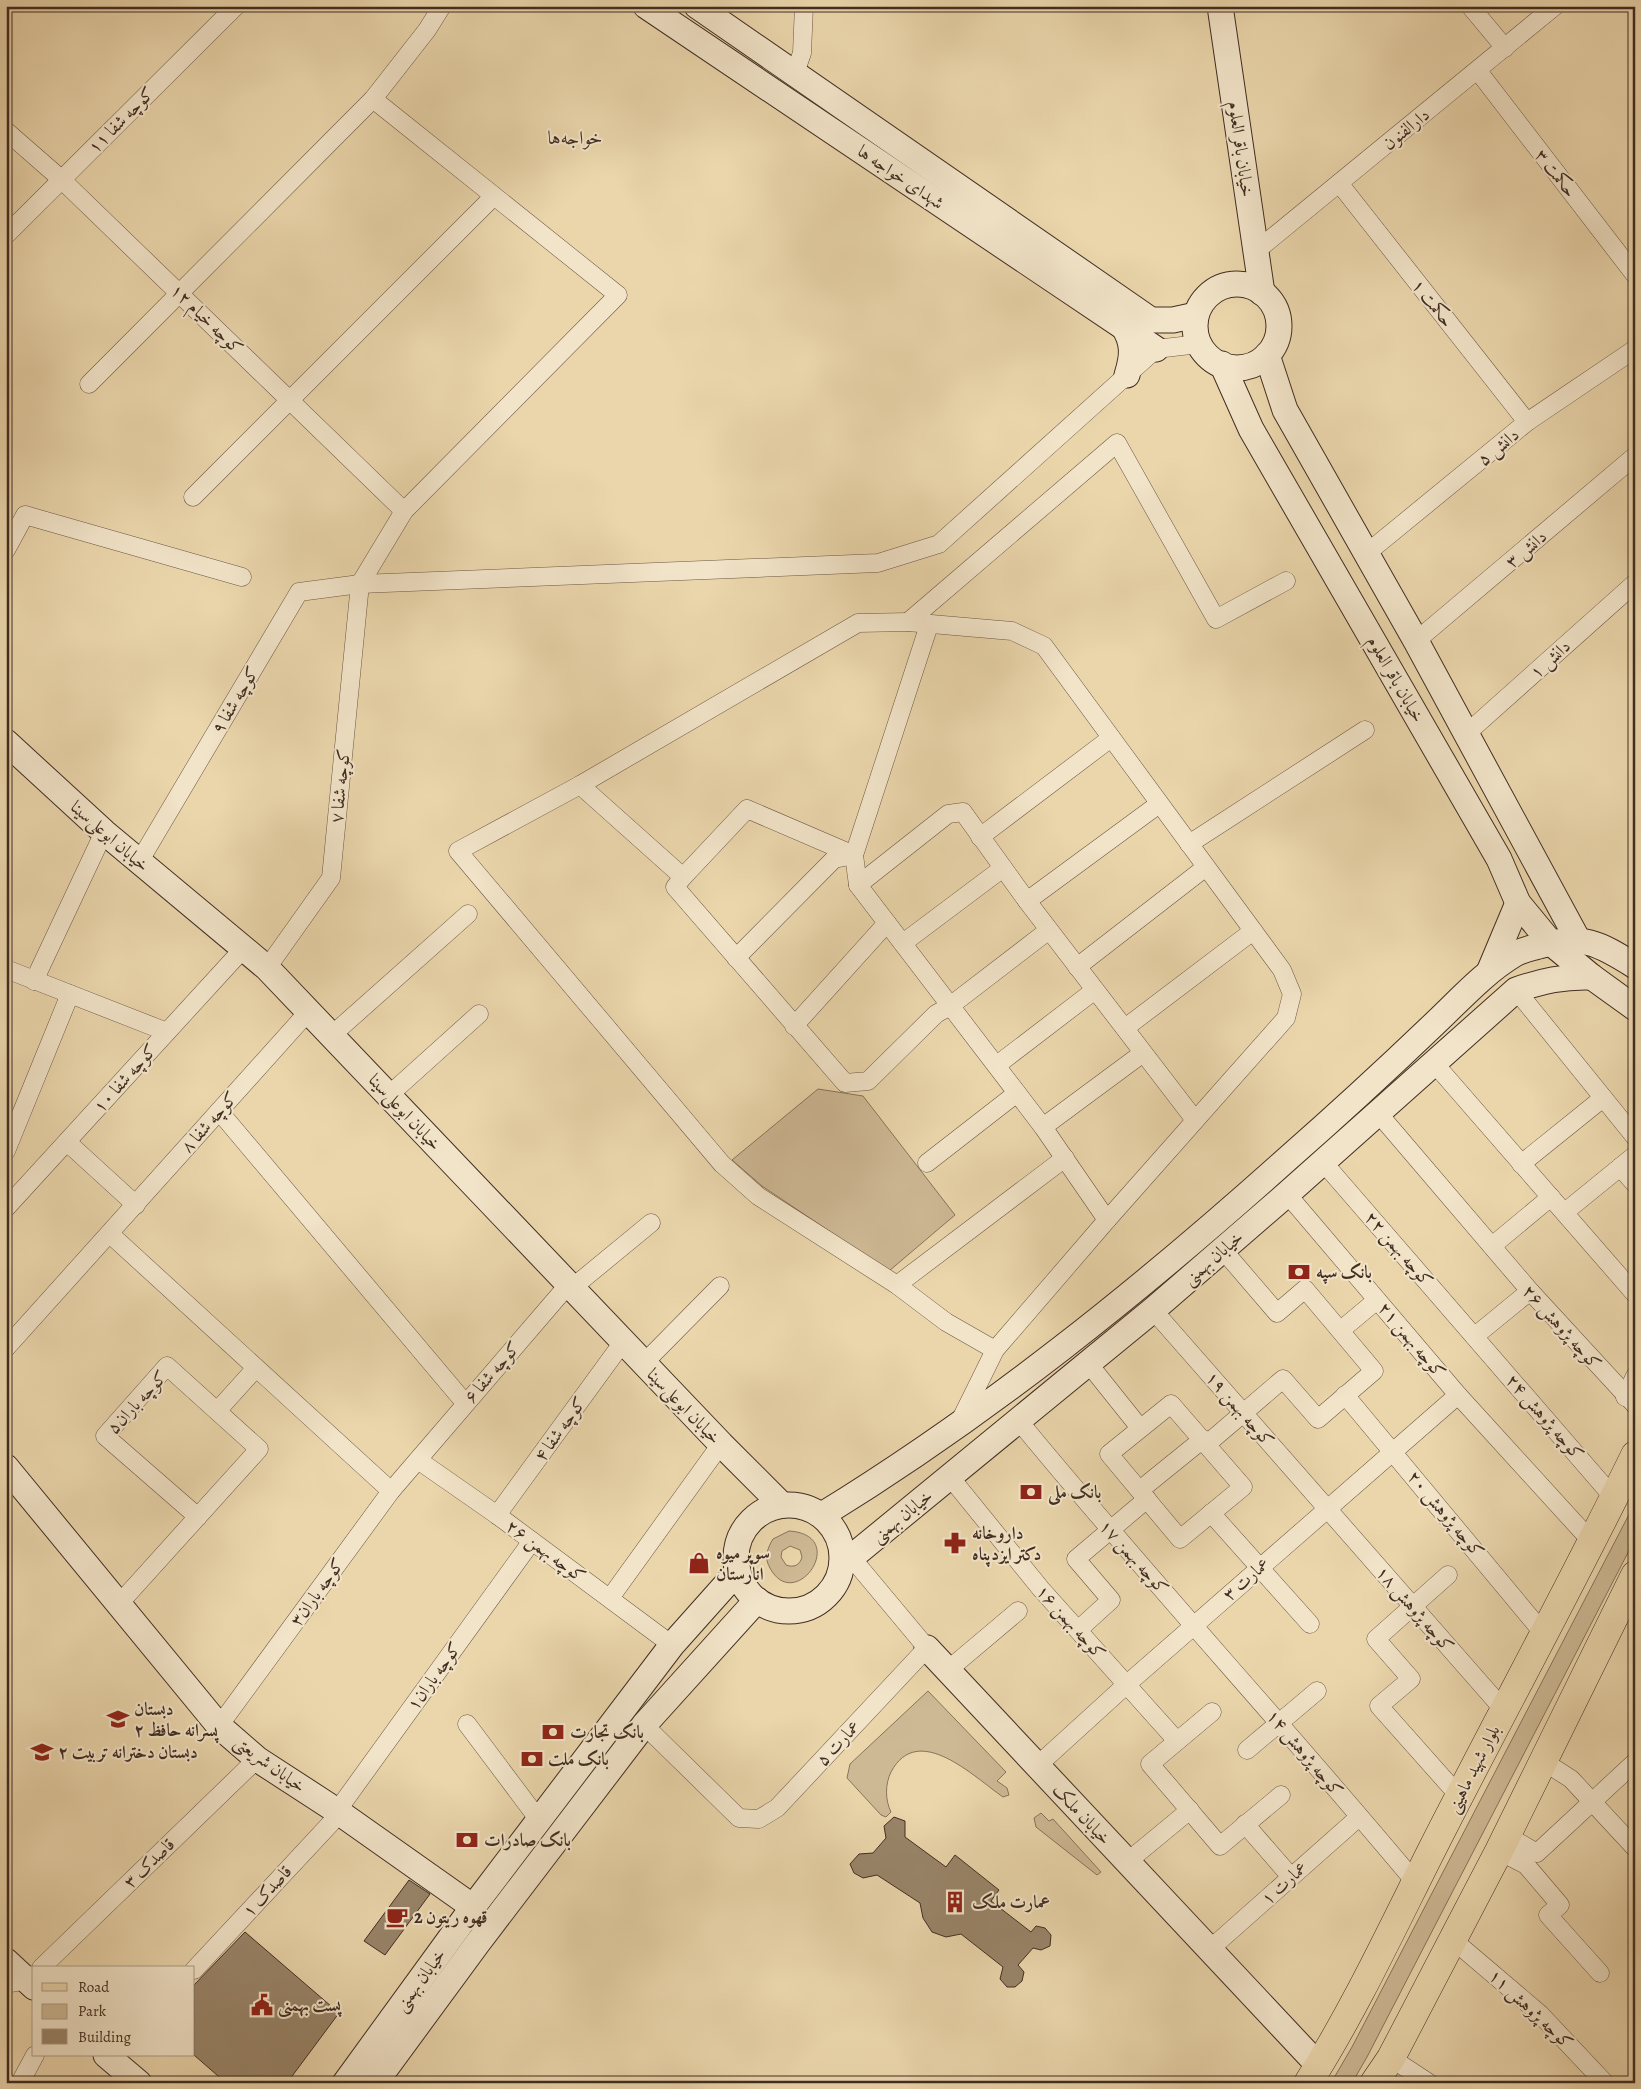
<svg xmlns="http://www.w3.org/2000/svg" width="1641" height="2089" font-family="Alegreya,Amiri,serif">
	<style>
		.green { fill: #ceb995; stroke: #88735c; fill-rule: evenodd }
		.building { fill: #99856a; stroke: #412d22 }
		.lines { fill: none; stroke-linecap: round; stroke-linejoin: round }
		.street-casing { stroke: #6c5744; stroke-width: 19 }
		.secondary-casing { stroke: #412d22; stroke-width: 27 }
		.primary-casing { stroke: #412d22; stroke-width: 29 }
		.street { stroke: #f2e4c9; stroke-width: 18 }
		.secondary { stroke: #f2e4c9; stroke-width: 25 }
		.primary { stroke: #ebd6ac; stroke-width: 28 }
		.labels { text-anchor: middle; dominant-baseline: central; stroke-width: 4; stroke-linejoin: round; paint-order: stroke }
		.street-label { font-size: 18px; fill: #412d22; stroke: #f2e4c9 }
		.poi-label { font-size: 18px; font-weight: bold; fill: #412d22; stroke: #f2e4c9; text-anchor: start }
		.neighbourhood-label { font-size: 19px; fill: #412d22; stroke: #f2e4c9 }
	</style>
	<rect width="100%" height="100%" fill="#ebd6ac"/>
	<filter id="stains"><feTurbulence type="fractalNoise" baseFrequency=".004" numOctaves="4"/><feColorMatrix values="0 0 0 0 .2 0 0 0 0 .09 0 0 0 0 .02 0 0 0 .5 -.17"/></filter>
	<radialGradient id="worn" r=".72"><stop offset=".6" stop-color="#630" stop-opacity="0"/><stop offset="1" stop-color="#630" stop-opacity=".3"/></radialGradient>
	<!-- green -->
	<g class="green">
		<polygon points="818,1089 863,1096 955,1215 889,1271 762,1186 732,1160"/>
		<polygon points="1635,1503 1635,1539 1367,2057 1352,2083 1331,2083 1352,2047"/>
		<path d="M789,1531C851,1535 795,1615 770,1568C764,1558 767,1549 773,1539ZM790,1546L800,1550L802,1557C800,1565 794,1568 786,1565L781,1557L782,1551Z"/>
		<path d="M928,1691L1006,1772L997,1781L1007,1788L1009,1795L1003,1797C974,1777 918,1721 891,1772C885,1784 885,1800 891,1812L886,1817L881,1815L847,1778L850,1764Z"/>
		<polygon points="1041,1813 1049,1821 1053,1819 1101,1872 1097,1875 1036,1827 1034,1818"/>
	</g>
	<!-- building -->
	<g class="building">
		<polygon points="894,1817 905,1821 905,1837 946,1867 955,1855 999,1890 991,1901 1031,1932 1036,1926 1045,1928 1051,1935 1050,1946 1041,1950 1033,1948 1018,1965 1024,1972 1022,1981 1015,1987 1007,1987 1000,1979 1003,1967 961,1934 946,1937 932,1932 923,1918 920,1903 877,1875 863,1878 854,1873 850,1864 859,1854 873,1853 886,1838 884,1826"/>
		<polygon points="409,1880 430,1894 385,1955 364,1941"/>
		<polygon points="245,1932 339,2013 287,2083 226,2083 194,2055 194,1985"/>
	</g>
	<g class="lines">
		<!-- street casing -->
		<g class="street-casing">
			<g id="street">
				<polyline points="1470,6 1505,48"/>
				<polyline points="1478,71 1635,275"/>
				<polyline points="795,73 802,53 804,6"/>
				<polyline points="6,131 61,179 404,511"/>
				<polyline points="1339,183 1527,422"/>
				<polyline points="6,235 236,6"/>
				<polyline points="1256,251 1555,6"/>
				<polyline points="89,384 373,99 427,30 442,6"/>
				<polyline points="193,497 494,196"/>
				<polyline points="6,550 25,515 242,577"/>
				<polyline points="1367,553 1527,422 1635,349"/>
				<polyline points="908,622 1117,443 1216,619 1286,581"/>
				<polyline points="929,625 854,855 858,885 1043,1127 1107,1220"/>
				<polyline points="1416,641 1635,456"/>
				<polyline points="1466,734 1635,583"/>
				<polyline points="580,785 683,877 675,887 845,1083 868,1081 936,1014 950,1006 1049,930"/>
				<polyline points="980,837 1111,738"/>
				<polyline points="1189,844 1365,730"/>
				<polyline points="139,862 299,592 360,584 878,563 939,544 1156,349 1199,344"/>
				<polyline points="683,877 747,809 854,855"/>
				<polyline points="858,885 948,814 963,812 1027,901 1195,1120"/>
				<polyline points="1027,901 1159,804"/>
				<polyline points="903,943 1003,868"/>
				<polyline points="736,958 834,859 854,855"/>
				<polyline points="1077,967 1206,867"/>
				<polyline points="267,968 331,878 360,584 404,511 618,295 373,99"/>
				<polyline points="6,969 167,1032"/>
				<polyline points="34,981 104,832"/>
				<polyline points="1516,990 1635,1137"/>
				<polyline points="794,1026 887,923"/>
				<polyline points="1125,1028 1253,931"/>
				<polyline points="332,1035 468,914"/>
				<polyline points="1434,1063 1635,1294"/>
				<polyline points="997,1065 1095,990"/>
				<polyline points="389,1095 479,1014"/>
				<polyline points="219,1111 465,1403"/>
				<polyline points="1378,1113 1530,1291 1635,1405"/>
				<polyline points="1043,1127 1143,1053"/>
				<polyline points="67,1142 136,1205"/>
				<polyline points="6,1151 70,994"/>
				<polyline points="1323,1162 1614,1498"/>
				<polyline points="927,1163 1017,1093"/>
				<polyline points="1521,1164 1603,1098"/>
				<polyline points="1620,1167 1635,1184"/>
				<polyline points="1287,1194 1458,1395 1592,1542"/>
				<polyline points="6,1208 243,949"/>
				<polyline points="1565,1212 1635,1155"/>
				<polyline points="110,1234 391,1491"/>
				<polyline points="1492,1246 1551,1197"/>
				<polyline points="897,1285 1065,1158"/>
				<polyline points="572,1288 651,1223"/>
				<polyline points="1153,1310 1503,1709"/>
				<polyline points="1341,1330 1377,1300"/>
				<polyline points="1475,1336 1530,1291"/>
				<polyline points="6,1348 309,1011"/>
				<polyline points="644,1363 720,1286"/>
				<polyline points="1088,1363 1140,1428"/>
				<polyline points="1345,1395 1544,1634"/>
				<polyline points="1625,1397 1635,1376"/>
				<polygon points="1171,1404 1243,1487 1180,1539 1109,1454"/>
				<polyline points="218,1410 255,1369"/>
				<path d="M1018,1420C1147,1577 1285,1726 1415,1882"/>
				<polyline points="960,1421 995,1350 1107,1220 1286,1018 1292,994 1282,970 1044,646 1012,631 908,622 858,623 580,785 458,851 722,1164 758,1196 897,1285 946,1322 995,1350"/>
				<polyline points="1207,1444 1283,1379 1318,1419 1374,1371 1305,1289 1277,1313 1223,1250"/>
				<polyline points="418,1460 497,1515 672,1645"/>
				<polyline points="950,1477 1041,1589 1177,1741"/>
				<polyline points="1140,1490 1203,1439"/>
				<polyline points="1211,1513 1310,1624"/>
				<polyline points="497,1515 623,1342"/>
				<polyline points="1448,1575 1376,1639 1411,1679 1379,1706 1459,1796"/>
				<polyline points="610,1598 721,1444"/>
				<polyline points="118,1605 259,1449 167,1366 105,1436 198,1517"/>
				<polyline points="1078,1630 1111,1600 1076,1559 1147,1499"/>
				<polyline points="948,1670 1018,1611"/>
				<polyline points="1212,1712 1150,1764 1220,1846 1281,1795"/>
				<polyline points="467,1724 539,1820"/>
				<polyline points="644,1725 739,1818 759,1819 777,1808 927,1648 851,1557"/>
				<polyline points="219,1726 391,1491 568,1285"/>
				<polyline points="1247,1750 1317,1691"/>
				<polyline points="1543,1761 1571,1779 1635,1848"/>
				<polyline points="1037,1766 1126,1685 1458,1395"/>
				<polyline points="1245,1824 1291,1877"/>
				<polyline points="1506,1835 1537,1853 1635,1762"/>
				<polyline points="1499,1851 1526,1865 1560,1905 1548,1915 1600,1973"/>
				<polyline points="1127,1862 1190,1810"/>
				<polyline points="1453,1940 1540,2014 1605,2083"/>
				<polyline points="1209,1950 1359,1817"/>
				<polyline points="41,1968 257,1759"/>
				<polyline points="194,1970 331,1823 337,1811 532,1541"/>
				<polyline points="6,1984 28,1980 33,1975"/>
				<polyline points="1391,2058 1429,2083"/>
				<polyline points="20,2083 35,2055"/>
			</g>
		</g>
		<!-- secondary casing -->
		<g class="secondary-casing">
			<g id="secondary">
				<polyline points="646,6 1156,349"/>
				<polyline points="697,6 1151,320 1173,320 1196,315"/>
				<polyline points="1220,6 1262,293"/>
				<circle cx="1237" cy="326" r="42"/>
				<path d="M1123,326C1134,343 1133,356 1127,375"/>
				<polyline points="1267,355 1285,410 1416,641 1578,940"/>
				<polyline points="1222,364 1251,429 1499,859 1518,903 1551,943 1592,977 1635,1008"/>
				<polyline points="6,742 104,832 267,968 721,1444 782,1505"/>
				<polyline points="1489,972 1518,903"/>
				<polyline points="6,1467 219,1726 257,1759 337,1811 473,1907"/>
				<circle cx="789" cy="1558" r="53"/>
				<path d="M822,1515C988,1413 1141,1290 1286,1160C1335,1117 1383,1073 1430,1028C1457,1003 1483,973 1515,954C1522,950 1531,948 1539,946C1582,934 1599,943 1635,966"/>
				<path d="M842,1565L1153,1310L1287,1194L1516,990C1542,981 1564,976 1592,977"/>
				<polyline points="927,1648 1319,2066"/>
				<polyline points="6,1961 34,1987"/>
				<polyline points="106,2055 139,2083"/>
				<polyline points="345,2083 473,1907 672,1645 738,1571"/>
				<polyline points="375,2083 477,1944 644,1725 757,1600"/>
			</g>
		</g>
		<!-- primary casing -->
		<g class="primary-casing">
			<g id="primary">
				<path d="M1308,2083C1361,1999 1401,1909 1446,1822C1509,1699 1575,1578 1635,1455"/>
				<polyline points="1374,2083 1391,2058 1499,1851 1635,1575"/>
			</g>
		</g>
		<!-- street -->
		<use href="#street" class="street"/>
		<!-- secondary -->
		<use href="#secondary" class="secondary"/>
		<!-- primary -->
		<use href="#primary" class="primary"/>
	</g>
	<!-- icons -->
	<defs>
		<g id="bank-bare" transform="scale(1.725)"><path d="M-6-4H6V4H-6ZM0-2.3a2.3 2.3 0 1 0 0 4.6a2.3 2.3 0 1 0 0-4.6Z" fill="#8f2418" stroke="#f2e4c9" stroke-width="2.5" paint-order="stroke"/></g>
		<g id="pharmacy-bare" transform="scale(1.725)"><path d="M-2-6h4v4h4v4h-4v4h-4v-4h-4v-4h4Z" fill="#8f2418" stroke="#f2e4c9" stroke-width="2.5" paint-order="stroke"/></g>
		<g id="shop-bare" transform="scale(1.725)"><path d="M-5-2.5h2.3a2.7 3.5 0 0 1 5.4 0H5L5.5 6h-11ZM-1.5-2.5h3a1.5 2.3 0 0 0-3 0Z" fill="#8f2418" stroke="#f2e4c9" stroke-width="2.5" paint-order="stroke"/></g>
		<g id="school-bare" transform="scale(1.725)"><path d="M0-5L7-2L0 1L-7-2ZM-4 1L0 2.5L4 1V4Q0 6-4 4Z" fill="#8f2418" stroke="#f2e4c9" stroke-width="2.5" paint-order="stroke"/></g>
		<g id="building-bare" transform="scale(1.725)"><path d="M-4-6H4V6H1V3H-1V6H-4ZM-2.5-4.3h1.7v1.8h-1.7ZM.8-4.3h1.7v1.8H.8ZM-2.5-1h1.7V.8h-1.7ZM.8-1h1.7V.8H.8Z" fill="#8f2418" stroke="#f2e4c9" stroke-width="2.5" paint-order="stroke"/></g>
		<g id="cafe-bare" transform="scale(1.725)"><path d="M-5.5-4.5H6V0H3Q3 3.5 0 3.5H-2.5Q-5.5 3.5-5.5 0ZM3-3.2v2h1.7v-2ZM-6 4.5H4V6H-6Z" fill="#8f2418" stroke="#f2e4c9" stroke-width="2.5" paint-order="stroke"/></g>
		<g id="civic-bare" transform="scale(1.725)"><path d="M-.6-6.5H3V-4.5H.6V-3L4-1V1h2V6H-6V1h2V-1L-.6-3ZM-1.2 2.5V6h2.4V2.5Z" fill="#8f2418" stroke="#f2e4c9" stroke-width="2.5" paint-order="stroke"/></g>
	</defs>
	<g fill-rule="evenodd">
		<use href="#bank-bare" x="1299" y="1272"/>
		<use href="#bank-bare" x="1031" y="1492"/>
		<use href="#pharmacy-bare" x="955" y="1543"/>
		<use href="#shop-bare" x="699" y="1563"/>
		<use href="#school-bare" x="118" y="1719"/>
		<use href="#bank-bare" x="553" y="1732"/>
		<use href="#school-bare" x="42" y="1752"/>
		<use href="#bank-bare" x="532" y="1759"/>
		<use href="#bank-bare" x="467" y="1840"/>
		<use href="#building-bare" x="955" y="1902"/>
		<use href="#cafe-bare" x="397" y="1917"/>
		<use href="#civic-bare" x="262" y="2005"/>
	</g>
	<g class="labels">
		<!-- street labels -->
		<g class="street-label">
			<text transform="translate(121 120) rotate(-45)">کوچه شفا ۱۱</text>
			<text transform="translate(1406 129) rotate(-39)">دارالفنون</text>
			<text transform="translate(1241 149) rotate(82)">خیابان باقر العلوم</text>
			<text transform="translate(1556 173) rotate(52)">حکمت ۳</text>
			<text transform="translate(901 177) rotate(34)">شهدای خواجه ها</text>
			<text transform="translate(1433 303) rotate(52)">حکمت ۱</text>
			<text transform="translate(207 319) rotate(44)">کوچه خیام ۱۲</text>
			<text transform="translate(1498 447) rotate(-39)">دانش ۵</text>
			<text transform="translate(1526 549) rotate(-40)">دانش ۳</text>
			<text transform="translate(1550 659) rotate(-42)">دانش ۱</text>
			<text transform="translate(1396 679) rotate(60)">خیابان باقر العلوم</text>
			<text transform="translate(235 700) rotate(-59)">کوچه شفا ۹</text>
			<text transform="translate(340 786) rotate(-84)">کوچه شفا ۷</text>
			<text transform="translate(110 836) rotate(41)">خیابان ابوعلی‌سینا</text>
			<text transform="translate(125 1078) rotate(-48)">کوچه شفا ۱۰</text>
			<text transform="translate(405 1112) rotate(47)">خیابان ابوعلی‌سینا</text>
			<text transform="translate(209 1122) rotate(-48)">کوچه شفا ۸</text>
			<text transform="translate(1399 1249) rotate(49)">کوچه بهمن ۲۲</text>
			<text transform="translate(1213 1258) rotate(-41)">خیابان بهمنی</text>
			<text transform="translate(1562 1327) rotate(48)">کوچه پژوهش ۲۶</text>
			<text transform="translate(1412 1340) rotate(50)">کوچه بهمن ۲۱</text>
			<text transform="translate(492 1372) rotate(-49)">کوچه شفا ۶</text>
			<text transform="translate(137 1402) rotate(-47)">کوچه باران۵</text>
			<text transform="translate(684 1406) rotate(46)">خیابان ابوعلی‌سینا</text>
			<text transform="translate(1240 1409) rotate(49)">کوچه بهمن ۱۹</text>
			<text transform="translate(1545 1417) rotate(49)">کوچه پژوهش ۲۴</text>
			<text transform="translate(560 1429) rotate(-54)">کوچه شفا ۴</text>
			<text transform="translate(1446 1514) rotate(50)">کوچه پژوهش ۲۰</text>
			<text transform="translate(902 1516) rotate(-39)">خیابان بهمنی</text>
			<text transform="translate(546 1551) rotate(36)">کوچه بهمن ۲۶</text>
			<text transform="translate(1134 1557) rotate(48)">کوچه بهمن ۱۷</text>
			<text transform="translate(1246 1579) rotate(-41)">عمارت ۳</text>
			<text transform="translate(317 1592) rotate(-54)">کوچه باران۳</text>
			<text transform="translate(1415 1609) rotate(49)">کوچه پژوهش ۱۸</text>
			<text transform="translate(1071 1622) rotate(48)">کوچه بهمن ۱۶</text>
			<text transform="translate(434 1676) rotate(-54)">کوچه باران۱</text>
			<text transform="translate(838 1743) rotate(-47)">عمارت ۵</text>
			<text transform="translate(1305 1753) rotate(50)">کوچه پژوهش ۱۴</text>
			<text transform="translate(270 1764) rotate(36)">خیابان شریعتی</text>
			<text transform="translate(1473 1769) rotate(-63)">بلوار شهید ماهینی</text>
			<text transform="translate(1082 1814) rotate(47)">خیابان ملک</text>
			<text transform="translate(149 1863) rotate(-44)">قاصدک ۳</text>
			<text transform="translate(1284 1883) rotate(-42)">عمارت ۱</text>
			<text transform="translate(267 1891) rotate(-47)">قاصدک ۱</text>
			<text transform="translate(420 1980) rotate(-54)">خیابان بهمنی</text>
			<text transform="translate(1531 2009) rotate(43)">کوچه پژوهش ۱۱</text>
		</g>
		<!-- poi labels -->
		<g class="poi-label">
			<text x="1316" y="1272">بانک سپه</text>
			<text x="1048" y="1492">بانک ملی</text>
			<text x="972" y="1533">داروخانه<tspan x="972" dy="21">دکتر ایزدپناه</tspan></text>
			<text x="716" y="1553">سوپر میوه<tspan x="716" dy="21">انارستان</tspan></text>
			<text x="134" y="1709">دبستان<tspan x="134" dy="21">پسرانه حافظ ۲</tspan></text>
			<text x="570" y="1732">بانک تجارت</text>
			<text x="58" y="1752">دبستان دخترانه تربیت ۲</text>
			<text x="548" y="1759">بانک ملت</text>
			<text x="484" y="1840">بانک صادرات</text>
			<text x="972" y="1902">عمارت ملک</text>
			<text x="414" y="1917">قهوه ریتون 2</text>
			<text x="278" y="2005">پست بهمنی</text>
		</g>
		<!-- neighbourhood labels -->
		<g class="neighbourhood-label">
			<text x="575" y="138">خواجه‌ها</text>
		</g>
	</g>
	<!-- margin -->
	<rect width="1641" height="2089" fill="none" stroke="#ebd6ac" stroke-width="25"/>
	<rect x="8" y="8" width="1626" height="2074" fill="none" stroke="#412d22" stroke-width="2.5"/>
	<rect x="12" y="12" width="1616" height="2064" fill="none" stroke="#412d22"/>
	<!-- legend -->
	<rect x="32" y="1966" width="162" height="90" fill="#f2e4c9" stroke="#ab9b86"/>
	<rect x="42" y="1983" width="25" height="8" fill="#ebd6ac" stroke="#ab9b86"/>
	<text x="78" y="1992" font-size="15" fill="#412d22">Road</text>
	<rect x="42" y="2004" width="25" height="15" fill="#ceb995" stroke="#ab9b86"/>
	<text x="78" y="2016" font-size="15" fill="#412d22">Park</text>
	<rect x="42" y="2029" width="25" height="15" fill="#99856a" stroke="#ab9b86"/>
	<text x="78" y="2042" font-size="15" fill="#412d22">Building</text>
	<rect width="100%" height="100%" filter="url(#stains)"/>
	<rect width="100%" height="100%" fill="url(#worn)"/>
</svg>
